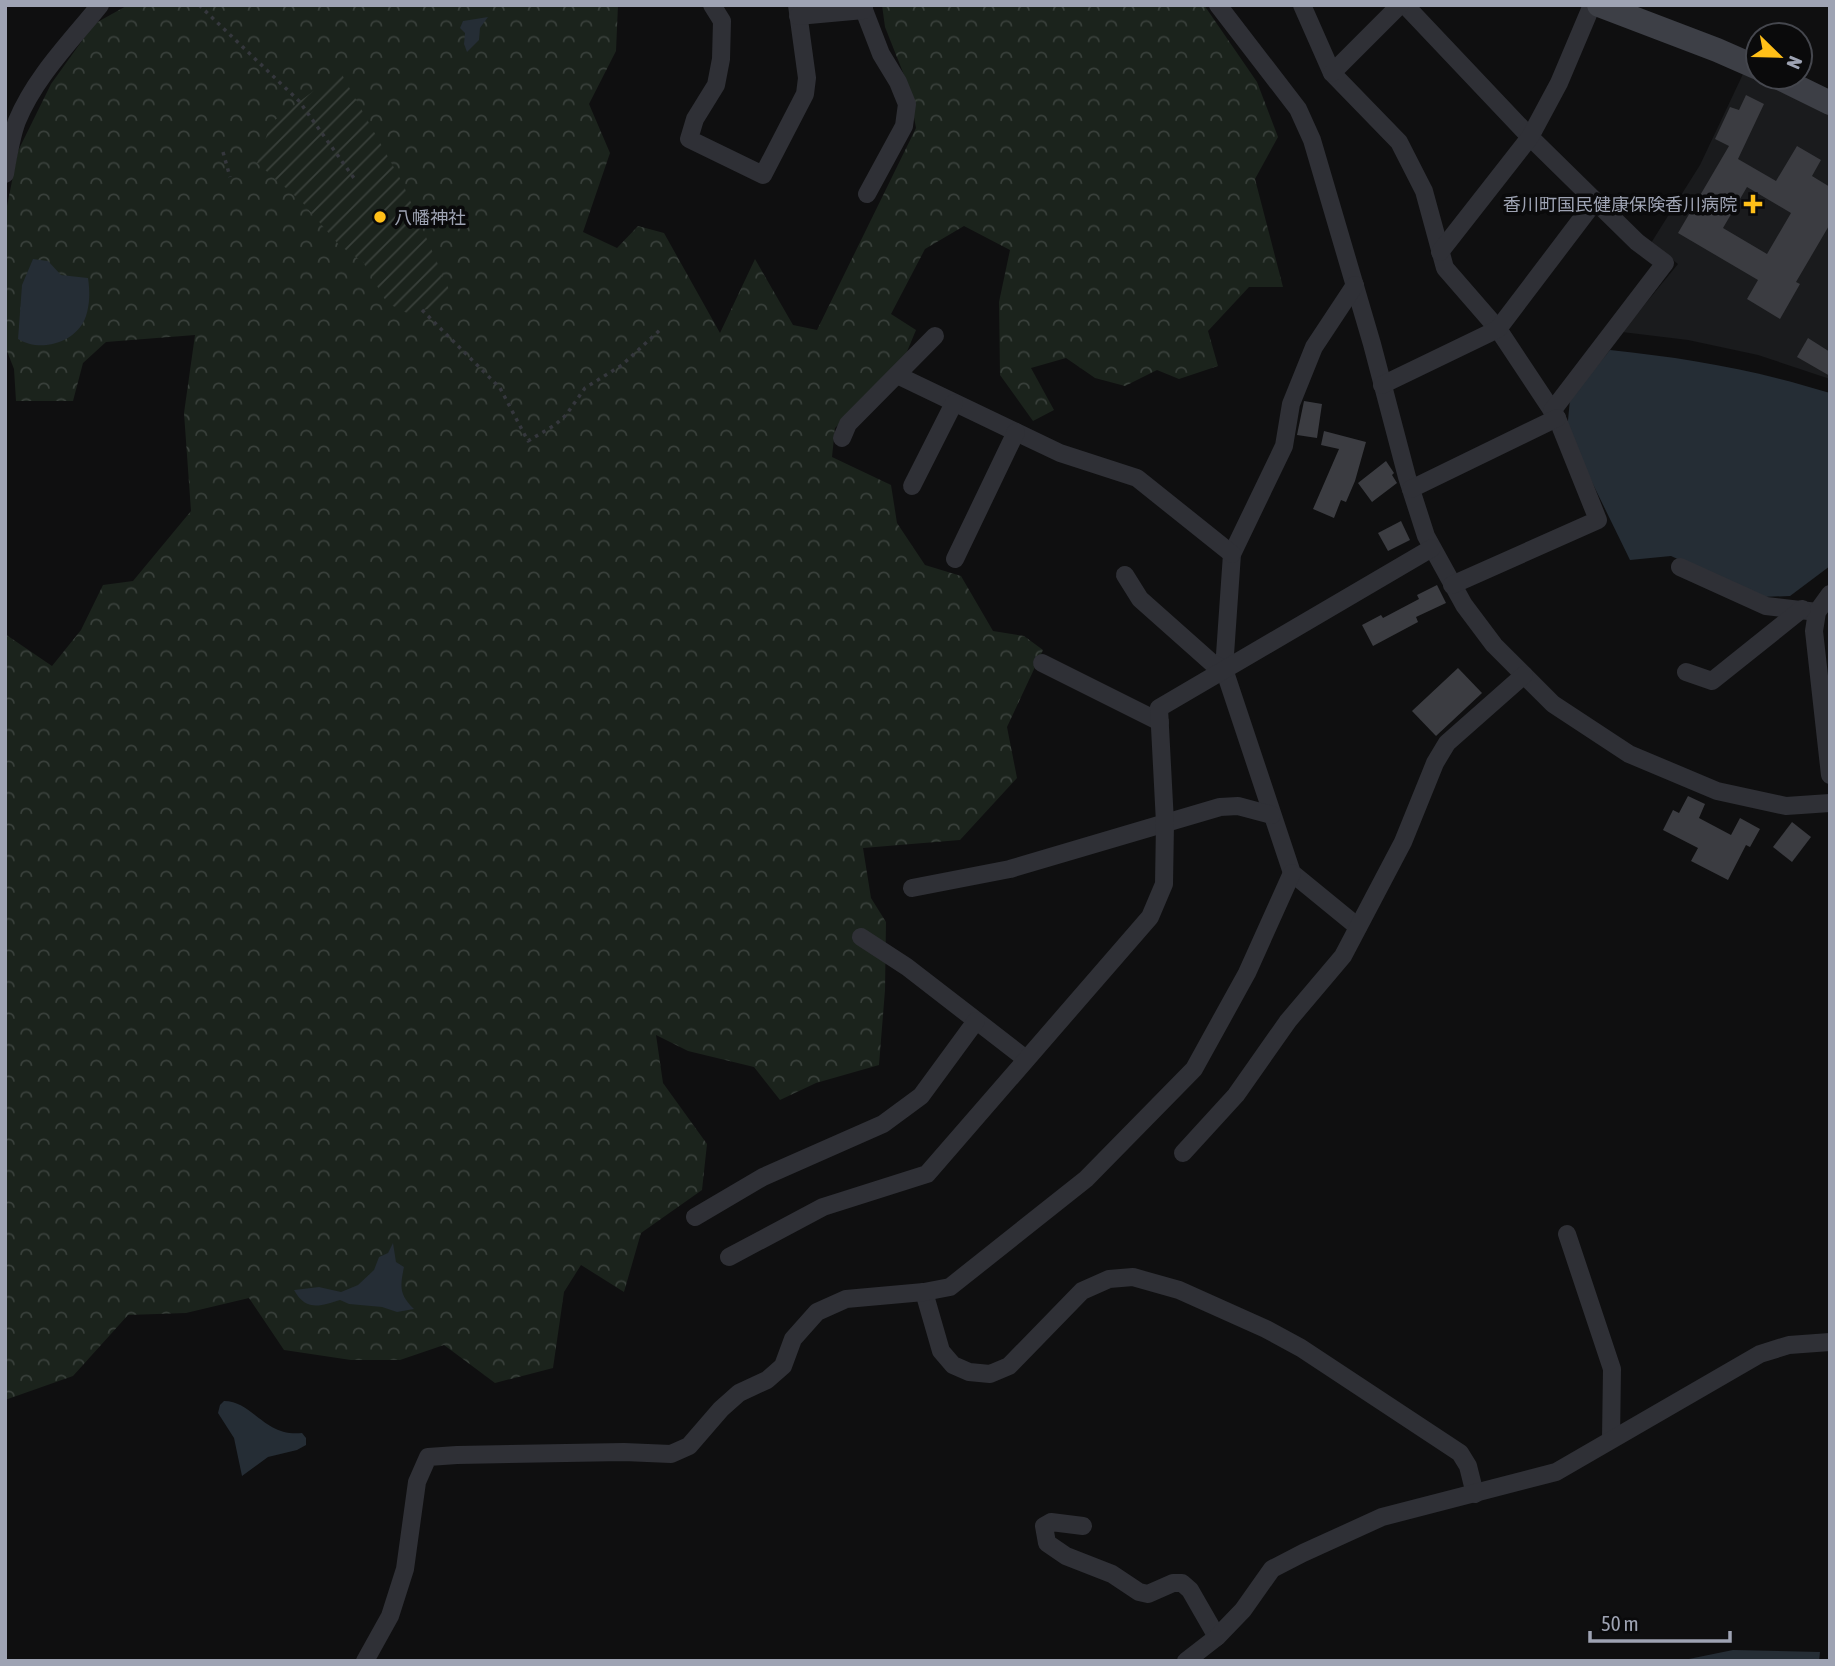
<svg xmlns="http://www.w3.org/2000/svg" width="1835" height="1666" font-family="'Asap Condensed','Noto Sans JP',sans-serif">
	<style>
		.built { fill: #1a1b1d }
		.forest { fill: url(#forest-crowns) }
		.garden { fill: url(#garden-furrows) }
		.water { fill: #252d35 }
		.building { fill: #3b3c41; fill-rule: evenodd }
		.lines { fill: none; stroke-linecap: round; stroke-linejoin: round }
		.path { stroke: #35373d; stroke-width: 3.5; stroke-dasharray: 3.5 5; stroke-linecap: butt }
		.street { stroke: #2f3036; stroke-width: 18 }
		.secondary { stroke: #3d3f46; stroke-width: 24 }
		.poi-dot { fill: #ffbf18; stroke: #0a0a0b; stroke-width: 2.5 }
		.labels { text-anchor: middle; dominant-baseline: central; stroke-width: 7; stroke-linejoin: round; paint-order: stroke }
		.poi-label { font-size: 18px; fill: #9ea3b3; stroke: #0a0a0b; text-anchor: end }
	</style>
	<defs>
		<pattern id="forest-crowns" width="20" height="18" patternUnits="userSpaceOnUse" patternTransform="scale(1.75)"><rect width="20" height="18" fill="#1b231c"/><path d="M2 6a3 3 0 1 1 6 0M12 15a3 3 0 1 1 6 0" fill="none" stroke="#39403b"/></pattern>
		<pattern id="garden-furrows" width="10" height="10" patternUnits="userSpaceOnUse" patternTransform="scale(1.75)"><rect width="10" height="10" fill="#1b231c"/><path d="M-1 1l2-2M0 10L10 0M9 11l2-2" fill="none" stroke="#39403b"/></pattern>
	</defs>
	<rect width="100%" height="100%" fill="#0f0f10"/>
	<!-- built -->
	<polygon class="built" points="1743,74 1830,114 1830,379 1758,355 1688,340 1622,332 1678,264 1651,243 1700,165"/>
	<!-- forest -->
	<polygon class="forest" points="128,5 618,5 616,51 589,104 610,153 583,232 617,248 638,226 664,233 720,333 755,259 793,325 817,330 916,128 908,85 885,27 882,5 1204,5 1257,82 1278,137 1255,179 1283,287 1249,287 1208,331 1218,366 1179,379 1157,370 1125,386 1095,378 1066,358 1031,368 1054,410 1033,421 1000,375 999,302 1010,250 964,226 925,249 891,314 916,330 901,366 835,428 832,457 891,485 897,523 925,565 961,576 993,631 1024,636 1043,650 1007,727 1017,778 960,840 863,848 871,898 886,922 885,990 879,1065 816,1083 780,1100 754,1067 688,1051 656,1035 663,1083 707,1144 702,1190 641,1233 624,1292 581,1265 564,1292 553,1368 495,1383 444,1345 400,1360 351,1360 284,1350 249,1298 186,1313 128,1315 73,1376 5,1400 5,634 52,666 81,630 103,585 133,581 191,511 184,413 195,335 106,342 83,363 73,401 16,401 14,369 5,346 5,216 18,151 51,84 94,24"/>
	<!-- garden -->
	<polygon class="garden" points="340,71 402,182 450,292 435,307 409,314 387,303 363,262 339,245 302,202 257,163 271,123"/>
	<!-- water -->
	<g class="water">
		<polygon points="488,17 480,28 479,40 467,52 464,44 465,33 460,28 463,21"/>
		<path d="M33,259L48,261L61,275L88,278C90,291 90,304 86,316C77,343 40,353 18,339L22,285Z"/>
		<path d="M1610,350C1687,358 1756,370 1830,393V566L1790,596L1761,597L1671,556L1630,560L1567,431L1570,399Z"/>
		<path d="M393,1243L396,1262L404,1267C400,1287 399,1294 414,1309L397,1312L382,1307L349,1304L340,1300C321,1306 306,1312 294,1290L319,1287L341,1292L358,1285L374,1270L379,1257L388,1253Z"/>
		<path d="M224,1401C253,1401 264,1437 302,1433L306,1438V1445L297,1450L268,1457L242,1476L234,1438L218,1413L220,1405Z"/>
		<polygon points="1733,1650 1820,1652 1819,1661 1679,1661"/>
	</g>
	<!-- building -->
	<g class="building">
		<path d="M1746,95L1764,104L1738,159L1776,181L1797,146L1821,160L1812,176L1830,187V224L1796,282L1800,284L1780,319L1747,299L1758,280L1678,233L1729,146L1715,139L1730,107L1739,110ZM1747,187L1791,213L1767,254L1723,228Z"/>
		<polygon points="1808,338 1830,352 1830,376 1797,357"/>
		<polygon points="1304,401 1322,404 1317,438 1297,435"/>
		<polygon points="1324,431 1366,442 1355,481 1346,502 1341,500 1334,518 1313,509 1339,449 1321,445"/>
		<polygon points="1386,461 1394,473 1392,475 1397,483 1372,502 1358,483"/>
		<polygon points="1401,521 1410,540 1388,551 1378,533"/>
		<polygon points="1437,585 1446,603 1416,617 1418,622 1373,646 1362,625 1381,615 1383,618 1419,599 1417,595"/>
		<polygon points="1458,668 1482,693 1436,736 1412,711"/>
		<polygon points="1688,796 1705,804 1699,818 1731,835 1740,818 1760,829 1750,847 1746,845 1728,880 1691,861 1698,848 1663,830 1673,810 1679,813"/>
		<polygon points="1792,822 1811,837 1792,862 1773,847"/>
	</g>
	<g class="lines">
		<!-- path -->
		<g class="path">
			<polyline points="199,5 299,101 356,181"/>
			<polyline points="223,152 230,177"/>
			<polyline points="422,310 500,388 528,441 555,425 566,415 585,388 622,365 661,329"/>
		</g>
		<!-- street -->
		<g class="street">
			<polyline points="712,5 722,21 721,59 716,85 695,119 689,139 763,175 805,94 807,78 797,5"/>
			<polyline points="864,5 864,10 881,54 898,82 907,104 904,126 867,194"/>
			<polyline points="1218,5 1298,109 1312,140 1372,344 1407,477 1426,536 1464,605 1494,645 1553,704 1629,754 1717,791 1786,806 1830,803"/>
			<polyline points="1302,5 1332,73 1399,142 1424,191 1445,268 1498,329 1557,418 1598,520 1452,585"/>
			<polyline points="1405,5 1530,137 1637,242 1665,263 1552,411"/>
			<polyline points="798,16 864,10"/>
			<polyline points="1332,73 1400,5"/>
			<path d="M5,174C8,156 11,137 17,121C35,77 71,41 100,5"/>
			<polyline points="1440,252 1530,137 1559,83 1592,5"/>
			<polyline points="1355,285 1314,347 1291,404 1284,446 1232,554 1224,669 1292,873 1358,927"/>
			<polyline points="897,375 1060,453 1137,478 1232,554"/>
			<polyline points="1382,385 1498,329 1595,201"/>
			<polyline points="842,438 848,424 935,336"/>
			<polyline points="912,486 954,403"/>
			<polyline points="1411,489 1557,418"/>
			<polyline points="955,559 1016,432"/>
			<polyline points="1680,567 1766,606 1817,612"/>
			<polyline points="1125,575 1140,599 1212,663 1224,669"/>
			<polyline points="1830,594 1817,612 1814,631 1830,775"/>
			<polyline points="1042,663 1160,722"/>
			<polyline points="1686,672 1712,681 1802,609"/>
			<polyline points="912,888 1010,869 1220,807 1238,806 1272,815"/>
			<polyline points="861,937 907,967 1026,1059"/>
			<polyline points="1183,1153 1236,1095 1288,1021 1343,956 1403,842 1435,763 1447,743 1524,675"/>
			<polyline points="695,1217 763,1177 883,1124 921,1096 976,1021"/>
			<polyline points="1567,1234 1612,1369 1611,1439"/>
			<polyline points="729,1257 823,1207 927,1174 1150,917 1164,884 1165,823 1159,708 1432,548"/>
			<polyline points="924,1292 941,1351 953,1365 969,1372 990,1374 1009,1366 1082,1291 1109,1279 1133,1277 1179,1290 1266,1329 1301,1348 1460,1453 1468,1466 1475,1494"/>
			<polyline points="1083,1526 1051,1522 1044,1526 1047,1543 1066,1556 1112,1574 1139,1592 1148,1594 1173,1583 1182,1583 1190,1590 1217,1637"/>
			<polyline points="365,1661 390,1616 405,1569 417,1482 428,1457 457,1455 624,1452 671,1454 689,1446 721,1409 739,1393 767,1380 783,1366 793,1339 817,1312 846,1299 924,1292 950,1287 1086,1179 1194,1069 1247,973 1292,873"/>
			<polyline points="1186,1661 1217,1637 1243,1610 1272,1569 1303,1553 1382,1517 1556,1472 1760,1354 1789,1345 1830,1342"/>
		</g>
		<!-- secondary -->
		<g class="secondary">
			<polyline points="1599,5 1717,50 1758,68"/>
			<polyline points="1777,77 1830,103"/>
		</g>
	</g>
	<!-- markers -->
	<g class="poi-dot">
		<path d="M1749.5 193.5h7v7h7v7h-7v7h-7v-7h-7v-7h7z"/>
		<circle cx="380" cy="217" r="7"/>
	</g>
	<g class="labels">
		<!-- poi labels -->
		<g class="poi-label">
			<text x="1737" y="204">香川町国民健康保険香川病院</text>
			<text x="394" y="217" text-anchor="start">八幡神社</text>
		</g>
	</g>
	<!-- border -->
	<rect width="1835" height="1666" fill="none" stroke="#9ea3b3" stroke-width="14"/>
	<!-- north arrow -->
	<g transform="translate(1779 56) rotate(113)"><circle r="33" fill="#0a0a0b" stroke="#45474e" stroke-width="2"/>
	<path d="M0-5L12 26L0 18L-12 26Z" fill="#ffbf18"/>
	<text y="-10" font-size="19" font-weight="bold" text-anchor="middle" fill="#9ea3b3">N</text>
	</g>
	<!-- scale -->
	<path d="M1590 1631v10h140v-10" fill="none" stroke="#9ea3b3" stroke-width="3.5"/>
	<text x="1601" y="1631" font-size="21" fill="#9ea3b3" stroke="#0a0a0b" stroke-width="5" paint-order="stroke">50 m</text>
</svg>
